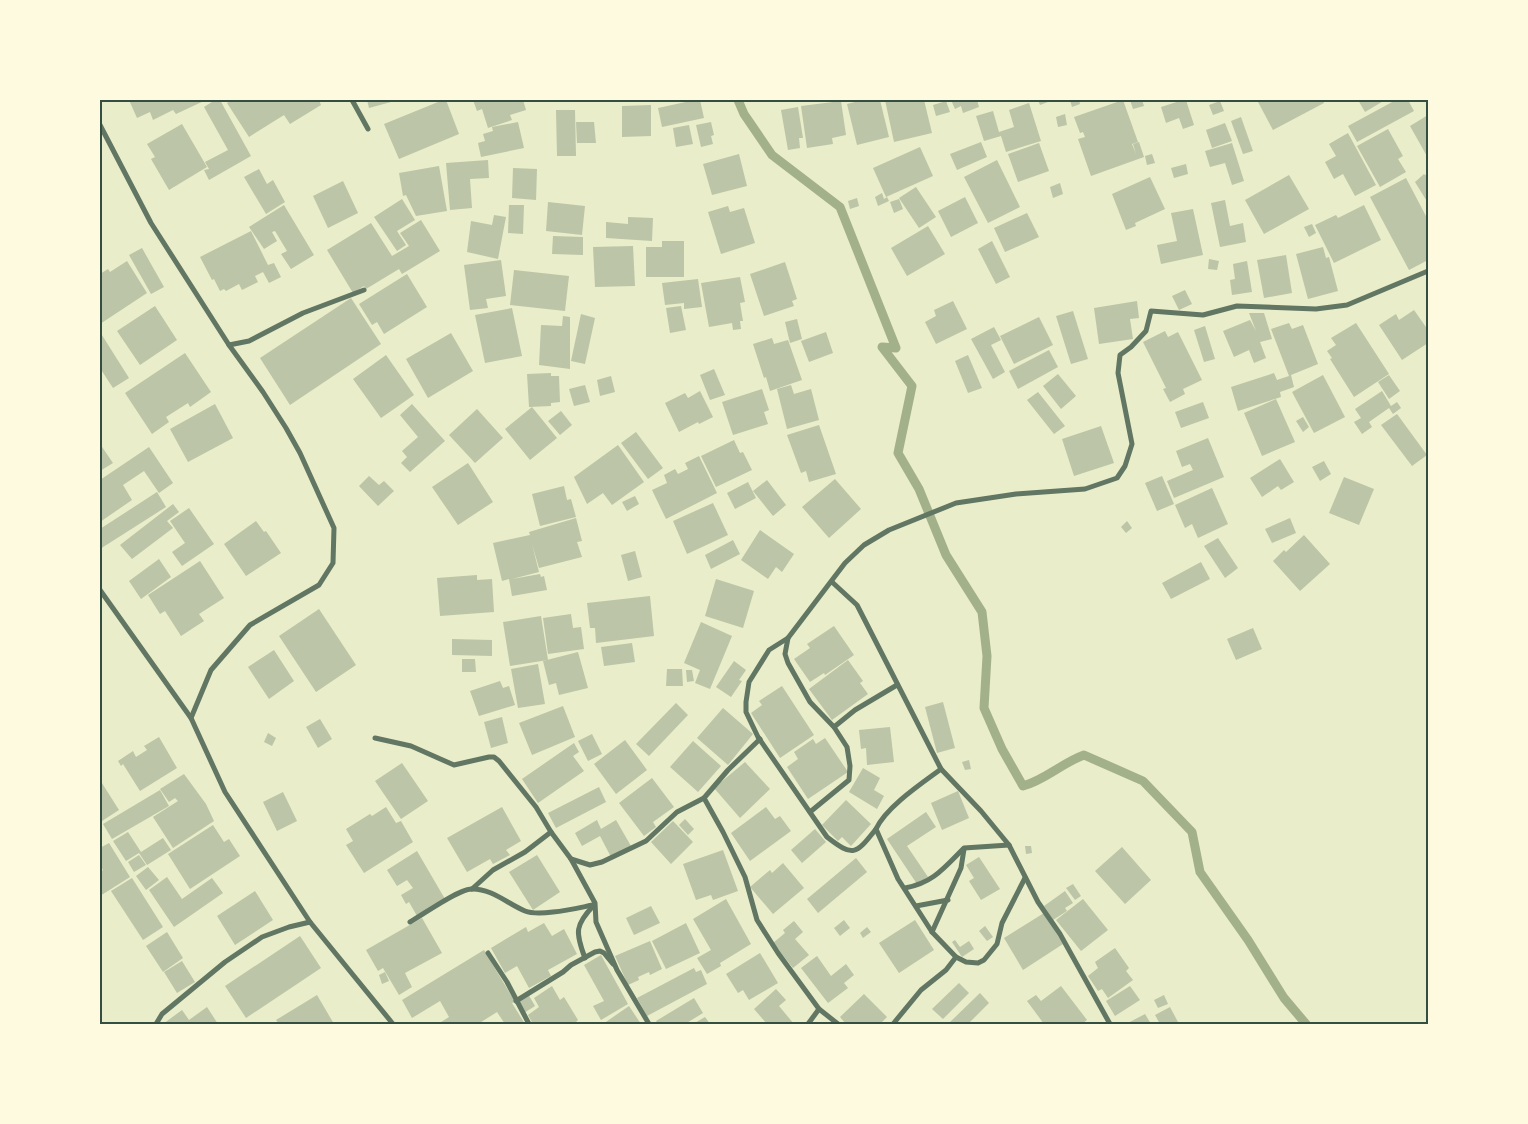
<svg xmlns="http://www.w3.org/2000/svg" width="1528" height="1124" font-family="Raleway,sans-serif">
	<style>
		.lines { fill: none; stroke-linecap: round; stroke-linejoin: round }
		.stream { stroke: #a3b18a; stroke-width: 9 }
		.building { fill: #bcc5a7 }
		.minor { stroke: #617663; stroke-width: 5 }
		.neatline { fill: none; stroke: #344e41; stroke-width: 2 }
	</style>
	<rect width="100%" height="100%" fill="#e9edc9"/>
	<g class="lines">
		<!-- stream -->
		<path class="stream" d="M738,100L744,114L772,155L840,207L896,348L882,347L912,386L898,453L919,489L946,555L982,612L987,656L984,708L1002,749L1023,786C1045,780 1062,763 1084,755L1143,781L1192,832L1200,872L1248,940L1284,998L1306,1024"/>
	</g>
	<!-- building -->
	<g class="building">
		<polygon points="129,100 206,100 176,114 173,110 153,120 150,112 137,118"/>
		<polygon points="215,100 220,100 251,156 209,180 204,170 209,169 205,162 228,150 204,107"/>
		<polygon points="232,100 319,100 321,105 290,124 284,115 249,137 227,103"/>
		<polygon points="367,100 390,100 391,102 369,108"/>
		<polygon points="443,100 446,100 459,134 399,159 384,124"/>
		<polygon points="473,100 523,100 526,110 510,115 512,120 488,128 482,109 477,111"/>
		<polygon points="695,100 700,100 704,118 662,127 658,108"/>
		<polygon points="863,100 880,100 889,137 857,145 847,104"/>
		<polygon points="885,100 924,100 932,133 894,142"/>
		<polygon points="951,100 977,100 979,107 963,113 961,106 955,109"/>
		<polygon points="1038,100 1053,100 1040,105"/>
		<polygon points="1070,100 1079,100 1080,104 1072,107"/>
		<polygon points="1123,100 1138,142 1132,144 1136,154 1133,144 1139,142 1144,157 1091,176 1078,139 1085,137 1083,132 1080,133 1074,117"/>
		<polygon points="1130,100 1142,100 1144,106 1133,109"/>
		<polygon points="1183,100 1186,100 1194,125 1183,129 1179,118 1166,123 1161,107"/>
		<polygon points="1257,100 1323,100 1324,103 1273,130"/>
		<polygon points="1358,100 1385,100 1365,112"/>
		<polygon points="1396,100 1408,100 1414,111 1357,142 1348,126"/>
		<polygon points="841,101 846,135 832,138 833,144 807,148 801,106"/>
		<polygon points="946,101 950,112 936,116 933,105"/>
		<polygon points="1220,101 1224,111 1213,115 1209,105"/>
		<polygon points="1029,103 1041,141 1006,152 1001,136 984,141 976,116 993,111 999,132 1014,127 1009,110"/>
		<polygon points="651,105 651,136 622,137 622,106"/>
		<polygon points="798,107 803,138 799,138 800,148 788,150 781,110"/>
		<polygon points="556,110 575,110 576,156 557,156"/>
		<polygon points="1065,114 1067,125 1058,127 1056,117"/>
		<polygon points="1428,115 1428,158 1410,126"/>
		<polygon points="1241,117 1253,151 1243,154 1231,121"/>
		<polygon points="518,122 524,148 481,157 478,143 485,141 483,134 493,131 492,127"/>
		<polygon points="576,122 594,122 596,143 577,143"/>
		<polygon points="711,122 714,135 711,136 713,144 701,147 696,125"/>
		<polygon points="1225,123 1232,141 1212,148 1206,130"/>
		<polygon points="182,124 207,167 169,190 151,159 155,157 147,144"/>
		<polygon points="689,125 693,144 676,147 673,128"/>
		<polygon points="1388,129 1403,156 1398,159 1406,172 1380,187 1357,146"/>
		<polygon points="1348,133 1376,185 1355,196 1343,174 1334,179 1325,162 1336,156 1329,144"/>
		<polygon points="981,142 987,157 957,170 950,154"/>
		<polygon points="1039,143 1049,171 1018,182 1008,154"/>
		<polygon points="1232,143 1244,181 1232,185 1225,163 1210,167 1205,151"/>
		<polygon points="920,147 933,176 886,197 873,168"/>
		<polygon points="739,154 747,186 712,195 703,164"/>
		<polygon points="1152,154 1155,163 1147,165 1145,156"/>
		<polygon points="488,160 489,178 470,179 472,208 450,210 446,163"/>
		<polygon points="997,160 1020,207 988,223 964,177"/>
		<polygon points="1186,164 1188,174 1174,178 1171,168"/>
		<polygon points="439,166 447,211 416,216 406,195 403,196 399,173"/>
		<polygon points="513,168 537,169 536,200 512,198"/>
		<polygon points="259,169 267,184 273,180 285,202 266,214 244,177"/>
		<polygon points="1424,174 1425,175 1428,174 1428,203 1415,182"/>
		<polygon points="1289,175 1309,209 1264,234 1245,200"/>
		<polygon points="1150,177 1165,209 1135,223 1136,226 1126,230 1112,194"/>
		<polygon points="1406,178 1428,220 1428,260 1409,270 1370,197"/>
		<polygon points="343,181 358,213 328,228 313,196"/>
		<polygon points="1060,183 1063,194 1053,198 1050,187"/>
		<polygon points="916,187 936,217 919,228 899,198"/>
		<polygon points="882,193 884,199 887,197 889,201 878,206 875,197"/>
		<polygon points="965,197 978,223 951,237 938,211"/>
		<polygon points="857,198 859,206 850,209 848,201"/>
		<polygon points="402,199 415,220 397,231 406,245 397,251 374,217"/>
		<polygon points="899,199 903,209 894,213 890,202"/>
		<polygon points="1225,200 1230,226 1243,223 1246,242 1220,247 1211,203"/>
		<polygon points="548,202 585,206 582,235 546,231"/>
		<polygon points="284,205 314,255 291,269 281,254 287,251 275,231 272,232 277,241 264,249 249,227"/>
		<polygon points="509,205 524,205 523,234 508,233"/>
		<polygon points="1364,205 1381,240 1334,263 1315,225 1336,215 1338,218"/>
		<polygon points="728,206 730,212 744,208 755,243 721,254 708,212"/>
		<polygon points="1193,209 1203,255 1161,264 1157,245 1177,241 1171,213"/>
		<polygon points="1027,213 1039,237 1005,252 994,228"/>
		<polygon points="494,215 506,217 498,259 467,252 471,221 492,225"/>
		<polygon points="628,217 653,218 652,241 606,238 606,222 628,224"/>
		<polygon points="421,220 440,251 402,274 399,269 366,289 364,286 353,293 327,250 371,223 392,256 409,246 400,233"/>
		<polygon points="1312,224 1316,233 1309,237 1304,227"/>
		<polygon points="928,226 945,254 907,276 891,248"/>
		<polygon points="251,231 268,265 274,263 281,277 269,283 263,272 255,276 258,282 242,290 239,284 226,291 224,289 220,291 214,279 212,280 200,257"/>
		<polygon points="553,236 583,237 583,255 552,254"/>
		<polygon points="662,241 684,241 684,277 646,277 646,247 662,247"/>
		<polygon points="992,241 1010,277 996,284 978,249"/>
		<polygon points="633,246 635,286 595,287 593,247"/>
		<polygon points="1323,247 1326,258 1329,257 1338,291 1308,299 1296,254"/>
		<polygon points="142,248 164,287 151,294 129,255"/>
		<polygon points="1286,255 1292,293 1264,298 1257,260"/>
		<polygon points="1209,259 1219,261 1217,270 1208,269"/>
		<polygon points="501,260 506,296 486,299 488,308 470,310 464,265"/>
		<polygon points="127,261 147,293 100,324 100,274 108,269 110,272"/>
		<polygon points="1247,261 1252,292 1232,295 1230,280 1235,279 1233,264"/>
		<polygon points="785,262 797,299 792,301 794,306 764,316 750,274"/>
		<polygon points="514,270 569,276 565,311 510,305"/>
		<polygon points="407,274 427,307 384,334 377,322 372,325 359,304"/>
		<polygon points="740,277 745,302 740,303 743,321 740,321 741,329 733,330 732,323 709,327 701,283"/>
		<polygon points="698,279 702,307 684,309 684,303 665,305 662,283"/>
		<polygon points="1185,290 1192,304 1179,310 1172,296"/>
		<polygon points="351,298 381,344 290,405 260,358"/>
		<polygon points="953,301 967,329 936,344 925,322 936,316 934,310"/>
		<polygon points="1137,301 1139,318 1130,319 1133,339 1099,344 1094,308"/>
		<polygon points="155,306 177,340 140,365 117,331"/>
		<polygon points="681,306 686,330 670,333 666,308"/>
		<polygon points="512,308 522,356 485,363 475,315"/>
		<polygon points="1414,310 1428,330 1428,343 1402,360 1379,325 1396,314 1399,320"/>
		<polygon points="1073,311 1088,359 1071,364 1056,316"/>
		<polygon points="1249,313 1264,313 1272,339 1260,342 1266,358 1254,363 1249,350 1234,357 1223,331 1250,320 1256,331"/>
		<polygon points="581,314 595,318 585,364 571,361"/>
		<polygon points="563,316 570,317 570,369 539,365 541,325 562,326"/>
		<polygon points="1039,317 1053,345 1014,364 1000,336"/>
		<polygon points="797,319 802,339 790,343 785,322"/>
		<polygon points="1289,323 1292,329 1303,325 1318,364 1291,375 1294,387 1280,392 1281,397 1238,411 1231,387 1274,373 1277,380 1289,376 1271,329"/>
		<polygon points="1356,323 1389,374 1354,397 1330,359 1332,358 1327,351 1336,345 1331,338"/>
		<polygon points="1205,326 1215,359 1204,362 1194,330"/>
		<polygon points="994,327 1001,340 991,345 1005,372 993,379 971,339"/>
		<polygon points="1165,331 1168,337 1178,332 1202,380 1183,389 1185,394 1170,402 1163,389 1166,388 1143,342"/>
		<polygon points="100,332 129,378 113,388 100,368"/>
		<polygon points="826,332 833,353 809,362 801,341"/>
		<polygon points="451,333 473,371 428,398 406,359"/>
		<polygon points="772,338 774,344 788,340 802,380 770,391 766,377 764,378 753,344"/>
		<polygon points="1049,350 1058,367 1018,389 1009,371"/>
		<polygon points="185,353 211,392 190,407 188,403 166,417 169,422 152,434 125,393"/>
		<polygon points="386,355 414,395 381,418 353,379"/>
		<polygon points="968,355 982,388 968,393 955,361"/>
		<polygon points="714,369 725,395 710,400 700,375"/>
		<polygon points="551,373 551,376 559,376 560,402 551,403 551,406 529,407 527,374"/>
		<polygon points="1058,374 1076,396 1061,409 1043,386"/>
		<polygon points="1323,375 1345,417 1314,433 1292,392"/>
		<polygon points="1389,375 1400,391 1389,399 1378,382"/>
		<polygon points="611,376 615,392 600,396 597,380"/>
		<polygon points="585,385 590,402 574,406 569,389"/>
		<polygon points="791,385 794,394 811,389 819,420 787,429 777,389"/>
		<polygon points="762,389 769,410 764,412 768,424 733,435 722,402"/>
		<polygon points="700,391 713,417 699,424 698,422 679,432 665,403 685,393 688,398"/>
		<polygon points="1382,391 1391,406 1397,402 1401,408 1393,414 1389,408 1369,422 1372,427 1362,434 1354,422 1361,418 1355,409"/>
		<polygon points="1038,392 1065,426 1054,434 1027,400"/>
		<polygon points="1276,399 1295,442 1262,456 1244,413"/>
		<polygon points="1203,402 1209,418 1181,428 1175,412"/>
		<polygon points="215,404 233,438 188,462 170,429"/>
		<polygon points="412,404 445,441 410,472 401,463 407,457 402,451 418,437 400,415"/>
		<polygon points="532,407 557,438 530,460 505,429"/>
		<polygon points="477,409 503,438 475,463 449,435"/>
		<polygon points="561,411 572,425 560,435 548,421"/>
		<polygon points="1397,414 1427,455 1412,466 1381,425"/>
		<polygon points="1303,417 1309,427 1303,432 1296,421"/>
		<polygon points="819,425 836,474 809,482 806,471 801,473 787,435"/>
		<polygon points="1101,426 1114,463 1074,476 1062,439"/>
		<polygon points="636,432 663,468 648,479 621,443"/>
		<polygon points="1208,438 1224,477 1174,498 1167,481 1193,470 1190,464 1182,467 1176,451"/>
		<polygon points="734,440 740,453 743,452 752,470 716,487 701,456"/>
		<polygon points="100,444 113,463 100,471"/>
		<polygon points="618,445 644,482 612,505 603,493 587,504 574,477"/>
		<polygon points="149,447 173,483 159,493 144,471 123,485 132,500 100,522 100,480"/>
		<polygon points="699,456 717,493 666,519 652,490 667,483 664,475 675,469 678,474 688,469 685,463"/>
		<polygon points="1280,459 1294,482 1281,490 1278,486 1262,497 1250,478"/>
		<polygon points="1324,461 1331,474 1320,481 1312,467"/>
		<polygon points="468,463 493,502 458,525 432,487"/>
		<polygon points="369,476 379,485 384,481 394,491 378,506 359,486"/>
		<polygon points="1162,476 1174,504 1157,511 1145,483"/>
		<polygon points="1344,477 1374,489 1359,525 1329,513"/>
		<polygon points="835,479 861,509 829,538 802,507"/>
		<polygon points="767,480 786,505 773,516 753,491"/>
		<polygon points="748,482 756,498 735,509 727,493"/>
		<polygon points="564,486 567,500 571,499 576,517 540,526 532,494"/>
		<polygon points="1212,488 1228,524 1198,538 1192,524 1185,528 1175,505"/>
		<polygon points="157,492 166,507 100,549 100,529"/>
		<polygon points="635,496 639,504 627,511 622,502"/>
		<polygon points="713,503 728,535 687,554 673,521"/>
		<polygon points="173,504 179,512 167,521 173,528 132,559 120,545"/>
		<polygon points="189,508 214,544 182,566 172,552 185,543 170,521"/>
		<polygon points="576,518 582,541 577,542 582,557 539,568 532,544 539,572 512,579 540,574 541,577 544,576 547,590 512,596 509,579 502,581 493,543 530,535 529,532"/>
		<polygon points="1290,518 1296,533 1272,543 1265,529"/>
		<polygon points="256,521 264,532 266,531 281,553 246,576 224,544"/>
		<polygon points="1127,521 1132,528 1126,533 1121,527"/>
		<polygon points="760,530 794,554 782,572 776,567 768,579 741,560"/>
		<polygon points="1304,535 1330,564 1300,591 1273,561 1284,550 1286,552"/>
		<polygon points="1218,538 1238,568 1225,578 1204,546"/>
		<polygon points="733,540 740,554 711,569 705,555"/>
		<polygon points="635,551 642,577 628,581 621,555"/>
		<polygon points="159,559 171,577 141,599 129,581"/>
		<polygon points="200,561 224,598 199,614 204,621 181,636 165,611 160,614 148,595"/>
		<polygon points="1201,562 1210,579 1171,599 1162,583"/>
		<polygon points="477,575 477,580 492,579 494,612 440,616 437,578"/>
		<polygon points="716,579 754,591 743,628 705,616"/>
		<polygon points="650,596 654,636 596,643 595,628 590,628 587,603"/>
		<polygon points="319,609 356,665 316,692 279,636"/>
		<polygon points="571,614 573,628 581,627 584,649 548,654 543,618"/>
		<polygon points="541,616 548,660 510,666 503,622"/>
		<polygon points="701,622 732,636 710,689 695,683 700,670 684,663"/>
		<polygon points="834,626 854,655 825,675 824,673 810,682 794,659 810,648 807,644"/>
		<polygon points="1253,628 1262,649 1236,660 1227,639"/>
		<polygon points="452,639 492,640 492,656 452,655"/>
		<polygon points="632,643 635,662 604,666 601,647"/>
		<polygon points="274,650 294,681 269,699 248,667"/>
		<polygon points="578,652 588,688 559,695 556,683 549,685 543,661"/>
		<polygon points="462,659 475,659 476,672 462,672"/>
		<polygon points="848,660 863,681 860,683 868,694 832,720 809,689"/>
		<polygon points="734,661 746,670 739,680 742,681 731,697 716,687"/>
		<polygon points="538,664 545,704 518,708 511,669"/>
		<polygon points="667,669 682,669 683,686 666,686"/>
		<polygon points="686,670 692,670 694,681 687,682"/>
		<polygon points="500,681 503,688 509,686 515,705 479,716 470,691"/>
		<polygon points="782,686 814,735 780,758 751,713 762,705 759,701"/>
		<polygon points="943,702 955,748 937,753 925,707"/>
		<polygon points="676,703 688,715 649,756 636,744"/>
		<polygon points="563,706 575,737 532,755 519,723"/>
		<polygon points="723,708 753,734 728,765 697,738"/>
		<polygon points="502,717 508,743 491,748 484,722"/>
		<polygon points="320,719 332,739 318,748 306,727"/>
		<polygon points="890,727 894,762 867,765 866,748 861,749 859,730"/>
		<polygon points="268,733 276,738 272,746 264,742"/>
		<polygon points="592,734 602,754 588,761 578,741"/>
		<polygon points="159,737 177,768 140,791 123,764 121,766 118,761 133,751 136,757 147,750 144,746"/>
		<polygon points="825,738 848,772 808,799 787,767 798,759 794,752 813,739 816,744"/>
		<polygon points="625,740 647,770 616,794 594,764"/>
		<polygon points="693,741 721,766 698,792 670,767"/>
		<polygon points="574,743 579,752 573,756 584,771 538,803 522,779"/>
		<polygon points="969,760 971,769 965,770 962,762"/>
		<polygon points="745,762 770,789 740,818 714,788"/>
		<polygon points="402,763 428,801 401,819 375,781"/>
		<polygon points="863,768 880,778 874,790 884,796 877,809 849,792"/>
		<polygon points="184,774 206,804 214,821 173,848 153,817 178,801 175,798 169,802 160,789"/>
		<polygon points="652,778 674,807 653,822 656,827 644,836 619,803"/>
		<polygon points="100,780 119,810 102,821 100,818"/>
		<polygon points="599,787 606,802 556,828 548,813"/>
		<polygon points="160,790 169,806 112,839 103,824"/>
		<polygon points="958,791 969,818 942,830 931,803"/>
		<polygon points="283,792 297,821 277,831 263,802"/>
		<polygon points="846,800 871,824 851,846 842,837 838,841 822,825"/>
		<polygon points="386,807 396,823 401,821 413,842 364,873 346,845 353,841 346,829 370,814 372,816"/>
		<polygon points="502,807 521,841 506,850 510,855 493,864 490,859 467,872 447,838"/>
		<polygon points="766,807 775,819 780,816 791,831 750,861 731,833"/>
		<polygon points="926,812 936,827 907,846 928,877 917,884 887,839"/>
		<polygon points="685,819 694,829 688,835 679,825"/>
		<polygon points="597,820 601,829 616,820 631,846 611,857 600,836 582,846 575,833"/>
		<polygon points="673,821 693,842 671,864 651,842"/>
		<polygon points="213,825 224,842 229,839 240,856 190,889 168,854"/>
		<polygon points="815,829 826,842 802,863 791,850"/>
		<polygon points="128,832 141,852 163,838 171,850 147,865 139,853 126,861 113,841"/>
		<polygon points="109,843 130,877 100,896 100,872 103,870 100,865 100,860 102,858 100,848"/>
		<polygon points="1025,846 1031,846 1032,853 1026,854"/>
		<polygon points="1122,847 1151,880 1125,904 1095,871"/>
		<polygon points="723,850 738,891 713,900 711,895 696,900 683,864"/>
		<polygon points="417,851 445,899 417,916 409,902 406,904 401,895 413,888 407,880 397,886 387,870"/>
		<polygon points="139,855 146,865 134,872 128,862"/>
		<polygon points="537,855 560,892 533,910 509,872"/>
		<polygon points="979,857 1000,889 981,900 969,881 974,878 966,865"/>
		<polygon points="856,858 867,872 818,913 807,899"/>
		<polygon points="783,863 804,888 773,914 750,887 770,870 772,873"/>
		<polygon points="148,867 159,880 146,890 136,876"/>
		<polygon points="167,877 182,899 212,878 223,893 174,927 149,890"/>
		<polygon points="132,878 163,927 143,940 111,891"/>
		<polygon points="1073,884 1081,896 1075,900 1066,888"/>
		<polygon points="255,891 273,920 235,945 217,916"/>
		<polygon points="1065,891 1073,903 1065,908 1067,911 1053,920 1044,906"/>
		<polygon points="726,899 751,944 720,963 721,966 707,974 697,958 711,950 693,919"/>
		<polygon points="1083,899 1108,930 1081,951 1056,920"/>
		<polygon points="651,906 660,923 634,935 626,918"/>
		<polygon points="1044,913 1063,944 1023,970 1004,938"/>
		<polygon points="422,918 442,953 405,973 412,987 399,995 383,968 378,971 366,950"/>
		<polygon points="844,920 850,928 840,936 834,928"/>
		<polygon points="915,920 934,950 899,973 879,943"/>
		<polygon points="794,921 803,932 795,939 809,955 793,968 773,943 785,933 783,930"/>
		<polygon points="544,923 552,936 564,929 577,954 548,970 551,976 529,988 517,966 505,973 491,948 526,927 528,932"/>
		<polygon points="686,923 700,953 666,969 652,941"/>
		<polygon points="985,926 993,937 987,941 979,931"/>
		<polygon points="867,927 871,932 863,938 860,933"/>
		<polygon points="167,932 183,958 163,972 146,946"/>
		<polygon points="300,936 321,968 246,1018 225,986"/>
		<polygon points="955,940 960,947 969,941 974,949 962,957 952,942"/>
		<polygon points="650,941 662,969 650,975 649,972 638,977 639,980 628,985 615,956"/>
		<polygon points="1115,948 1129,968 1126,971 1133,980 1108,998 1102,989 1098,991 1088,976 1098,968 1095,962"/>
		<polygon points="484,950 515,1002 512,1003 525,1024 505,1024 497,1012 478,1024 438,1024 449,1017 440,1001 412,1018 402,1000"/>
		<polygon points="760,953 778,983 749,1000 743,990 738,993 726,974"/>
		<polygon points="601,955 628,1004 601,1020 593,1006 604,1001 584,965"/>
		<polygon points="817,956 831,976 846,964 854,975 844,983 848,988 828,1003 801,968"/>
		<polygon points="182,961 195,982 177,993 164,972"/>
		<polygon points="694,968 696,972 701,970 707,984 647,1016 637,998"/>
		<polygon points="385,972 389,981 382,984 379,975"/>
		<polygon points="959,983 969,993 943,1019 932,1009"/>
		<polygon points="552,986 560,1000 564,997 578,1020 576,1022 577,1024 533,1024 528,1015 539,1007 534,998"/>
		<polygon points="1061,986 1087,1020 1082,1024 1044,1024 1027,1001 1036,995 1041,1001"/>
		<polygon points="1130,986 1140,1000 1115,1016 1106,1001"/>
		<polygon points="776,989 786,1000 779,1006 794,1024 767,1024 754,1009"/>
		<polygon points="980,993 989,1003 968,1024 948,1024"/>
		<polygon points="528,994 535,1006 524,1013 517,1001"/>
		<polygon points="864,994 887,1017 880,1024 846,1024 840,1017"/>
		<polygon points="317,995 334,1024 279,1024 276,1020"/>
		<polygon points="1164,995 1168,1004 1158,1008 1154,1000"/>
		<polygon points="694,998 703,1013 685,1024 658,1024 656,1021"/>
		<polygon points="629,1006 641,1024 603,1024"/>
		<polygon points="207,1007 218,1024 163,1024 182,1010 189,1020"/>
		<polygon points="1170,1007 1179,1024 1160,1024 1155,1015"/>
		<polygon points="1145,1014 1151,1024 1126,1024"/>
		<polygon points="705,1017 710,1024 693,1024"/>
	</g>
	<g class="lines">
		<!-- minor -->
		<g class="minor">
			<polyline points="352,100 368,129"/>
			<polyline points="100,125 151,223 229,345 263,392 286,428 300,453 334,528 333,563 319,585 250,625 211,670 191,718 225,792 310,922"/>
			<polyline points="229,345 249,341 303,313 364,290"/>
			<polyline points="832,582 857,605 941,769 981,811 1009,845 1038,902 1060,934 1110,1024"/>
			<polyline points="100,590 191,718"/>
			<polyline points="788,638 785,654 788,663 810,702 834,727 847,747 850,766 849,780 810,812"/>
			<polyline points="834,727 855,710 897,685"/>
			<polyline points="375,738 411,746 454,765 489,757 494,757 499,761 536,807 551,832 571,859 595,903 596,922 617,970 649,1024"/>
			<path d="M941,769C922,783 886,807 876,829L898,879L932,932L956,957L966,962L978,963L984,960L997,944L1002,923L1025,878"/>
			<polyline points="704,798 723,832 745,877 757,920 778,953 819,1009 838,1024"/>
			<path d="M876,829C856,854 854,858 827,837L758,737L746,712V702L749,682L769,650L788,638L845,563L864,545L889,530L956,503L1016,494L1085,489L1117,478L1125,466L1132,444L1118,373L1120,355L1131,347L1146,331L1151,311L1203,315L1237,306L1316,309L1347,305L1428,271"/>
			<polyline points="571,859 590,865 602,862 646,841 677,812 704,798 728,770 760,739"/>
			<path d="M905,888C933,883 944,868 964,848L1009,845"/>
			<polyline points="472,889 493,870 525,852 551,832"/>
			<polyline points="916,906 948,900"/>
			<path d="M410,922C424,914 457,890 471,889C491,888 508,904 525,911C540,917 577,908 593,905"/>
			<polyline points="932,932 961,868 964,849"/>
			<polyline points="488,953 507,982 529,1024"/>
			<path d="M585,958C575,932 575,925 594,905"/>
			<polyline points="516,1001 563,972 571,965 595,952 600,951 604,953 613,964"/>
			<polyline points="156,1024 162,1014 225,962 262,937 289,927 310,922 393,1024"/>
			<polyline points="808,1024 819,1009"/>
			<polyline points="893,1024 921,990 946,970 956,957"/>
		</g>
	</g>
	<!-- border -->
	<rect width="1528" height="1124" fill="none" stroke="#fefae0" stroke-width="202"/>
	<rect x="101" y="101" width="1326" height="922" class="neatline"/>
</svg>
